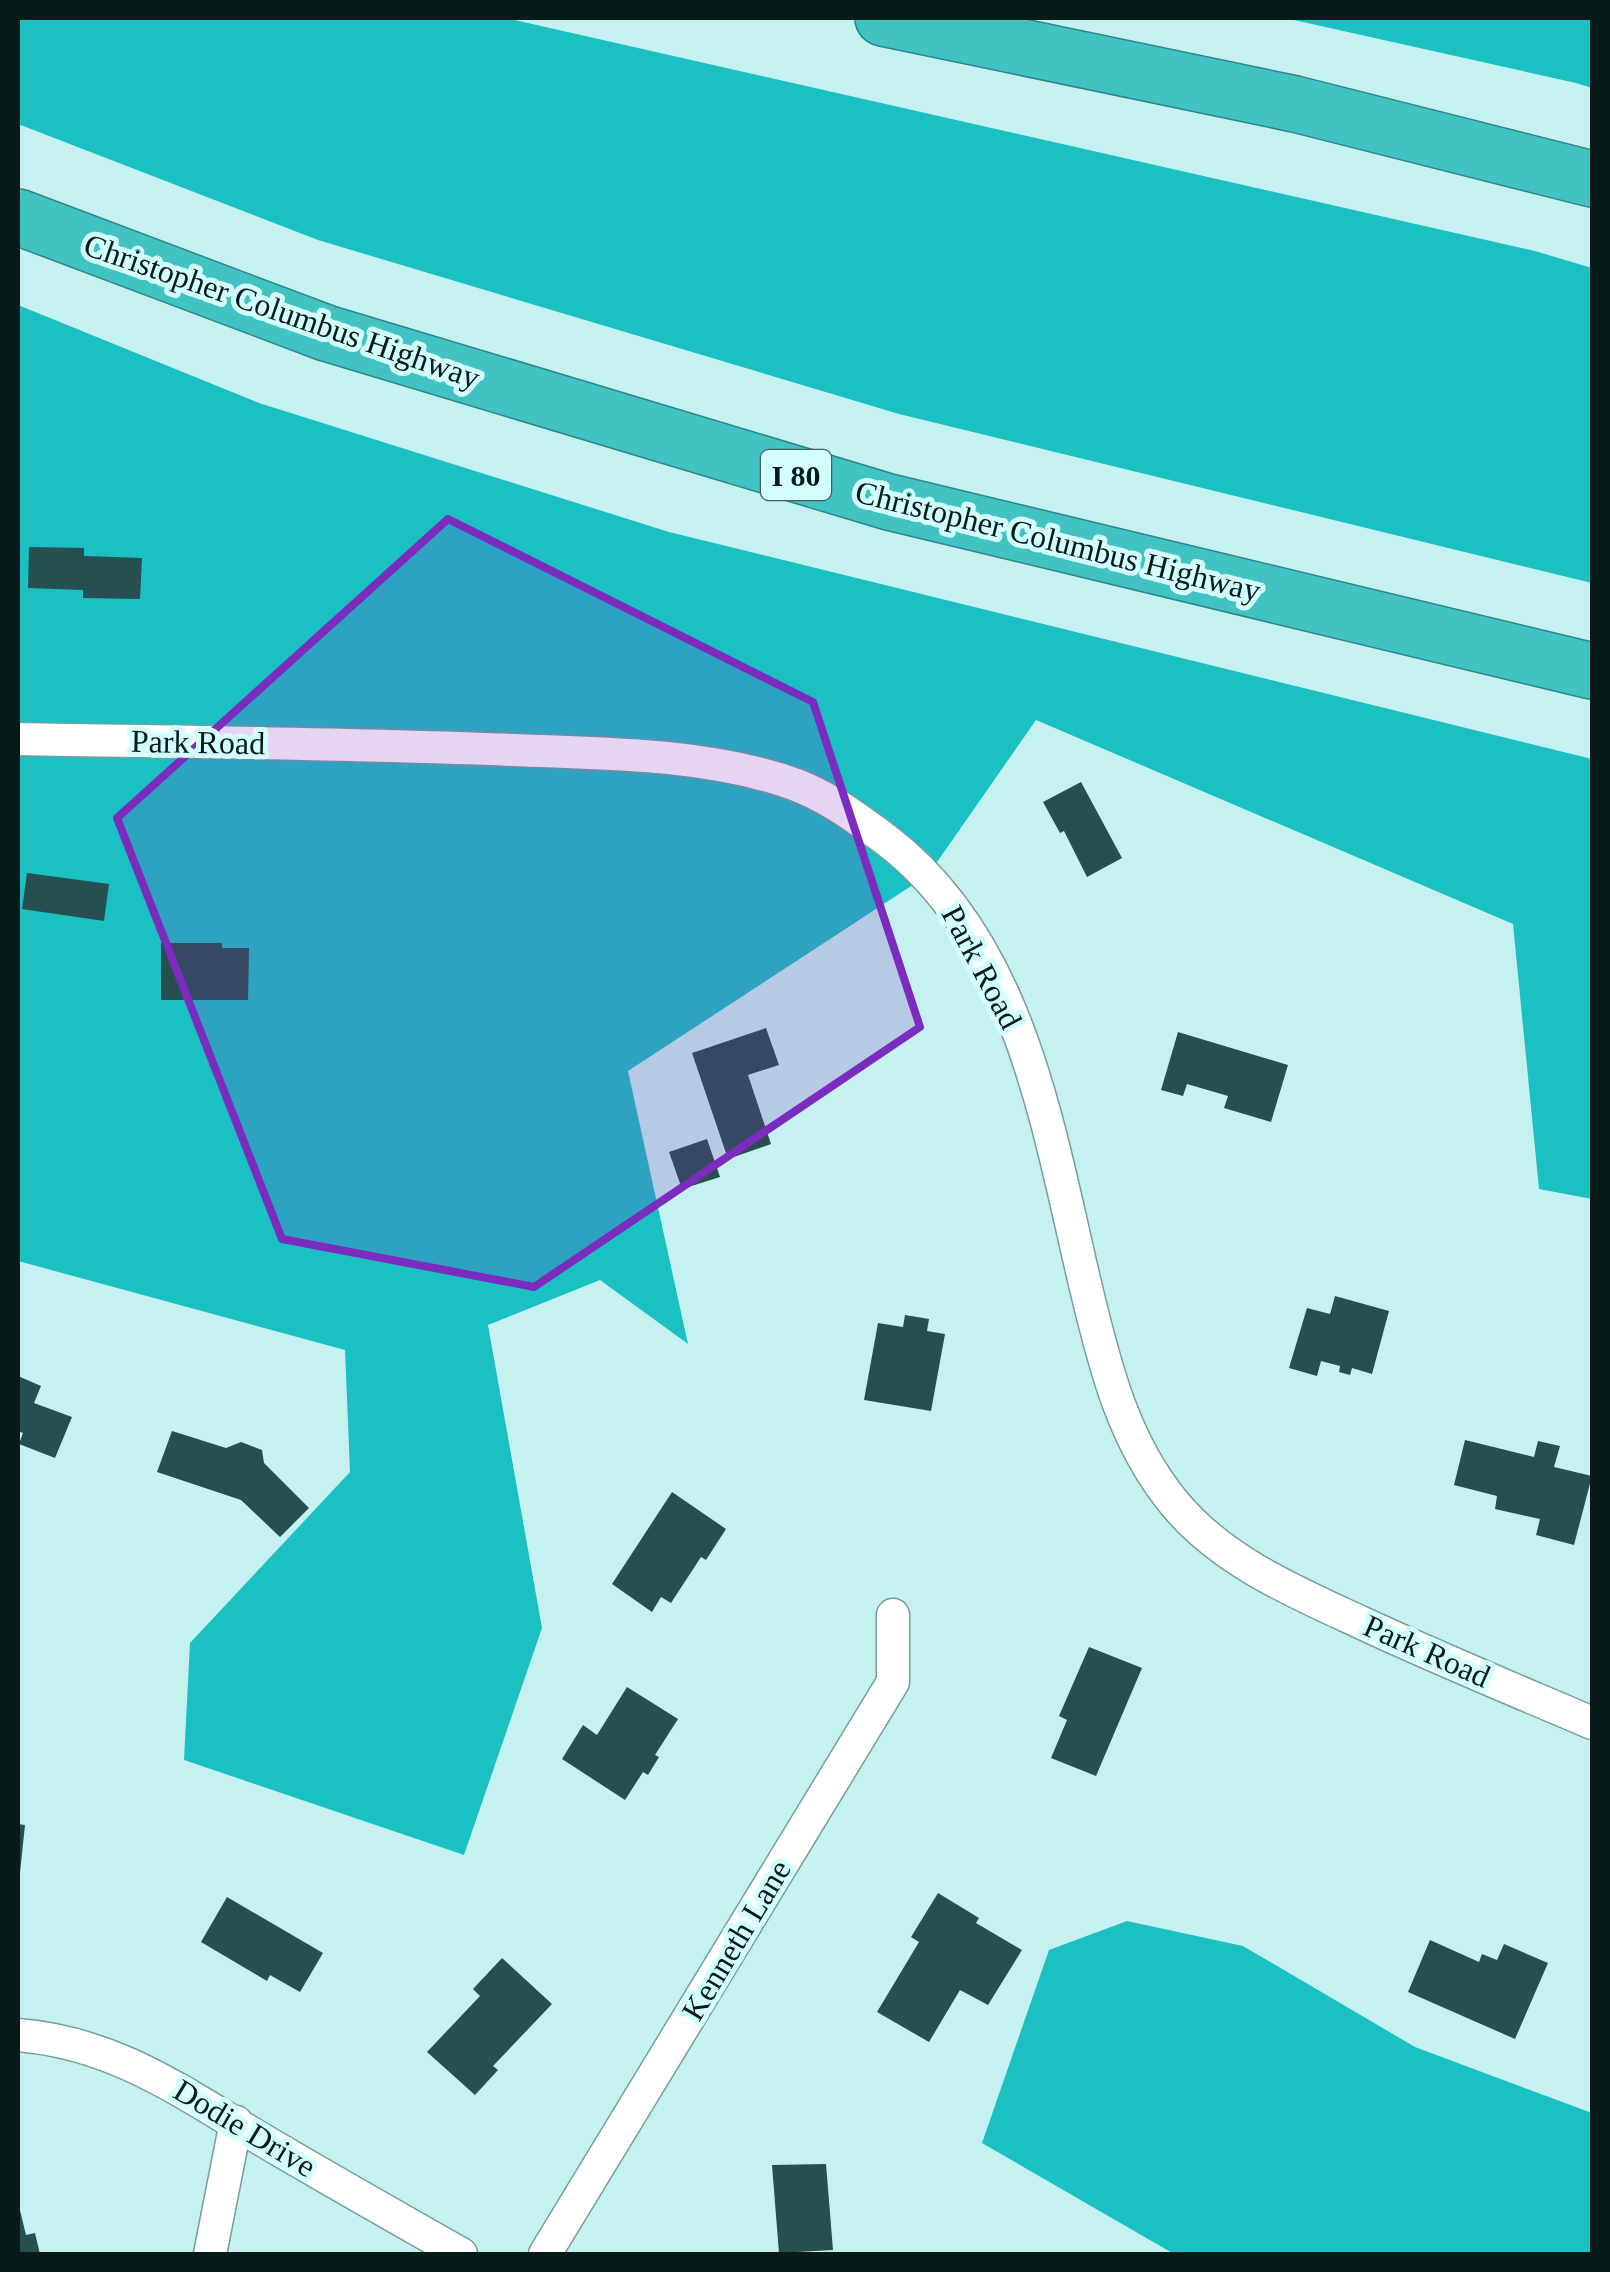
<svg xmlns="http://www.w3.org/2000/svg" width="1610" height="2272" font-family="Georgia,serif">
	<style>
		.forest { fill: #1bc1c2 }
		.building { fill: #264f4f }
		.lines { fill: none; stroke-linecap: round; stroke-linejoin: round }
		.minor-casing { stroke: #759f9f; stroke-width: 35 }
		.motorway-casing { stroke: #2d8788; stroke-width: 58 }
		.minor { stroke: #fff; stroke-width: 32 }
		.motorway { stroke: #41c2c3; stroke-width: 55 }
		.marked { fill: #7b2cbf; fill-opacity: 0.2; stroke: #7b2cbf; stroke-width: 8; stroke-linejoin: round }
		.labels { text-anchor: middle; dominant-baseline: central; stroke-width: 10; stroke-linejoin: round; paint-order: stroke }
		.shield { fill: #d2fffe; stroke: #455f5e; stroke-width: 2.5 }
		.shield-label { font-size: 30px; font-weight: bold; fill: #091a1a }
		.street-label { font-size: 32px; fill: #091a1a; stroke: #d2fffe }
	</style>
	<rect width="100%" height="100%" fill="#c5f2f1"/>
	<!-- forest -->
	<g class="forest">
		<polygon points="18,18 506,18 1535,251 1592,268 1592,583 899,414 318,240 18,124"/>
		<polygon points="1285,18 1592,18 1592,88 1576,83"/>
		<polygon points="18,305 259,403 669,532 1592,759 1592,1199 1539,1189 1513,924 1036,720 928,875 628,1071 688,1344 600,1280 488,1325 542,1628 464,1855 184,1760 190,1643 350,1472 345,1350 18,1261"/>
		<polygon points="1127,1921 1243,1946 1415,2047 1592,2113 1592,2254 1174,2254 982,2143 1049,1950"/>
	</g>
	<!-- building -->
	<g class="building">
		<polygon points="29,547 84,548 84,556 142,558 140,599 83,598 83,590 28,588"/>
		<polygon points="1081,782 1122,858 1087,877 1064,831 1060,833 1043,802"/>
		<polygon points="27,873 109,884 104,921 22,909"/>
		<polygon points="161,943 222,943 222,948 249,948 248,1000 161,1000"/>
		<polygon points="766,1028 779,1065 748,1075 771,1144 728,1159 692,1053"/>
		<polygon points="1178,1032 1288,1065 1271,1122 1224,1108 1228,1096 1187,1084 1183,1096 1161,1090"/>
		<polygon points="707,1139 720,1177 682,1189 669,1152"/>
		<polygon points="1335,1296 1389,1311 1372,1374 1352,1368 1350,1375 1339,1372 1340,1366 1321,1361 1317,1376 1289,1368 1307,1308 1330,1314"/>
		<polygon points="905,1315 929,1319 927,1331 945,1334 931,1411 864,1400 878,1323 903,1327"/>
		<polygon points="18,1376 41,1386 34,1403 72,1417 55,1458 19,1444 23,1433 18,1431"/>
		<polygon points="172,1431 226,1448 241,1442 262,1450 264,1463 309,1508 280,1537 241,1500 157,1472"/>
		<polygon points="1465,1440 1534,1457 1538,1441 1560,1446 1554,1467 1592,1476 1574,1545 1536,1535 1540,1519 1495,1509 1497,1496 1454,1485"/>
		<polygon points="672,1492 726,1529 706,1560 701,1557 671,1603 661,1597 652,1612 612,1584"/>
		<polygon points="1089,1647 1142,1668 1096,1776 1051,1758 1067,1720 1059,1716"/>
		<polygon points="627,1687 678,1719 655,1755 659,1757 648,1775 643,1772 625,1800 562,1759 583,1725 597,1735"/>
		<polygon points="18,1824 25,1825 20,1873 18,1873"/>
		<polygon points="938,1893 979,1918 976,1923 1022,1950 988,2005 960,1990 929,2042 877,2012 919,1942 911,1937"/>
		<polygon points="227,1897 323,1953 300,1992 270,1975 267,1981 201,1942"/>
		<polygon points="1430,1940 1479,1962 1482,1954 1497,1960 1504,1944 1548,1963 1515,2039 1408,1992"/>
		<polygon points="502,1958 552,2004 493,2066 498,2070 475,2095 427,2052 480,1996 473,1989"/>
		<polygon points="826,2164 833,2250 779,2253 772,2165"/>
		<polygon points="19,2206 26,2235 35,2233 40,2254 18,2254"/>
	</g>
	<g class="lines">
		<!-- minor casing -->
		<g class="minor-casing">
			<g id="minor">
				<path d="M18,739C183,742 348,743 513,750C603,754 699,753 785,781C823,793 854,816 885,839C1023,943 1049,1135 1087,1292C1105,1367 1124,1443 1175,1504C1222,1561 1295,1592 1360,1622C1437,1658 1515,1690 1592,1723"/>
				<path d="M18,2035C115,2043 180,2091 261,2139C327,2178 394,2216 461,2254"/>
				<polyline points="210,2254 236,2122"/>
				<polyline points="545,2254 893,1682 893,1615"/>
			</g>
		</g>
		<!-- motorway casing -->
		<g class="motorway-casing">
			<g id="motorway">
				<polyline points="883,18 1295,104 1592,179"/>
				<polyline points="18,217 326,333 889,502 1592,671"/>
			</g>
		</g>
		<!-- minor -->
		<use href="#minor" class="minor"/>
		<!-- motorway -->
		<use href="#motorway" class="motorway"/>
	</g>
	<!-- marked area -->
	<path class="marked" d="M448,519L813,702L920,1027L534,1287L282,1239L117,818Z"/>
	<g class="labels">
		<!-- shield labels -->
		<rect class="shield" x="761" y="450" width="70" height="50" rx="8"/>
		<g class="shield-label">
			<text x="796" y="475">I 80</text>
		</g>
		<!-- street labels -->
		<g class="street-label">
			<text transform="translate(282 311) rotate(19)">Christopher Columbus Highway</text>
			<text transform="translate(1058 541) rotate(14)">Christopher Columbus Highway</text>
			<text transform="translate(198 742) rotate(1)">Park Road</text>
			<text transform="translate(982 967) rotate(62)">Park Road</text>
			<text transform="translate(1427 1651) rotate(24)">Park Road</text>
			<text transform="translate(736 1940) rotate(-59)">Kenneth Lane</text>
			<text transform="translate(245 2128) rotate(31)">Dodie Drive</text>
		</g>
	</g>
	<!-- border -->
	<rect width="1610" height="2272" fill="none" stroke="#091a1a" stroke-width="40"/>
</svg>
